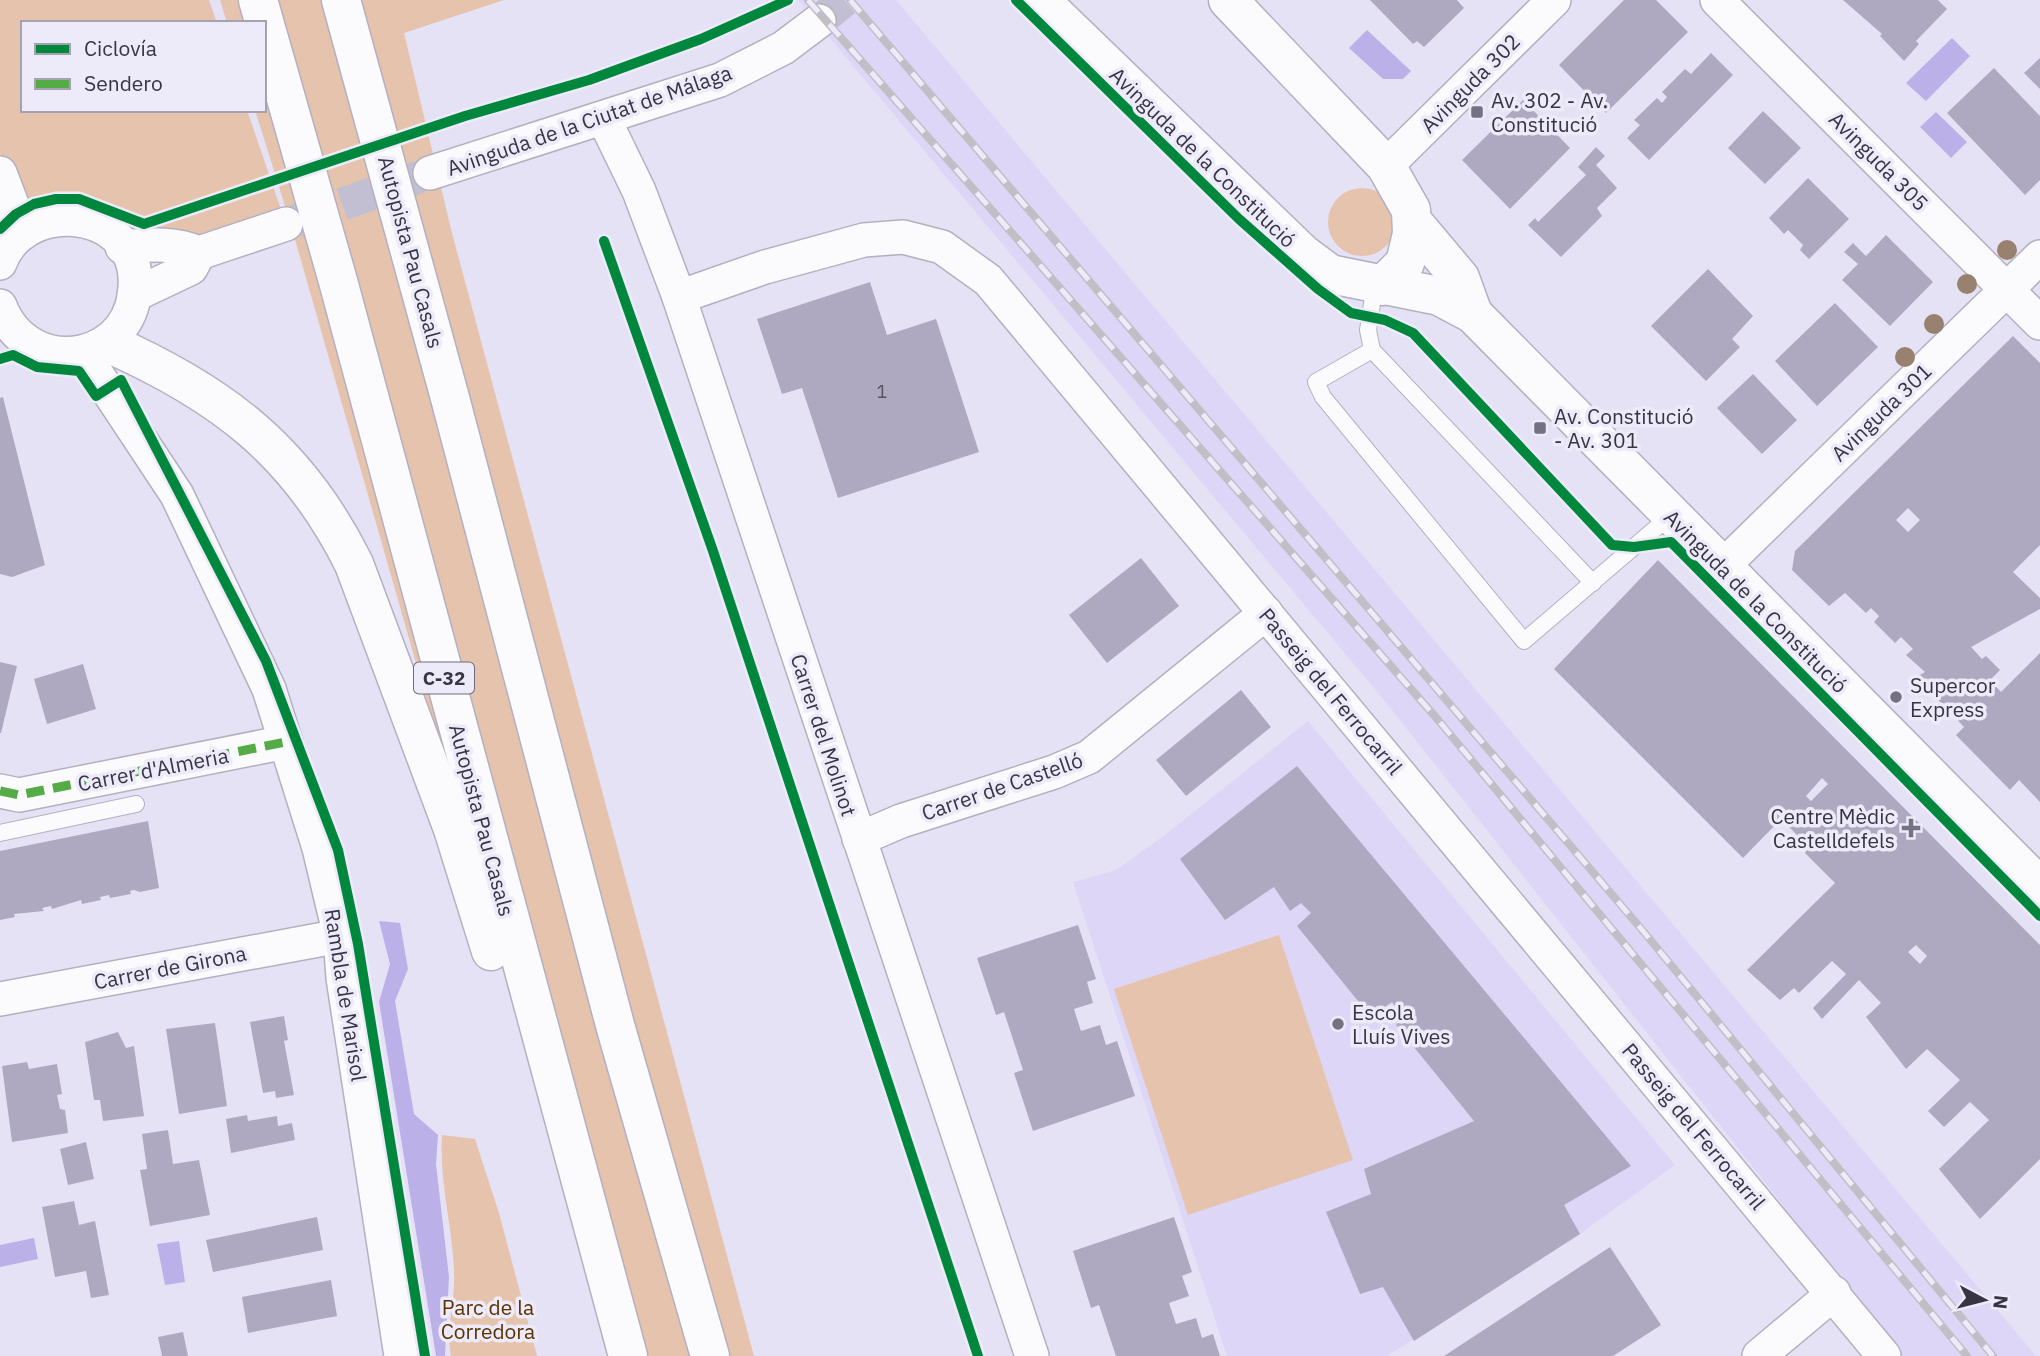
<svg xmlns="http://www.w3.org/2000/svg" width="2040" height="1356" font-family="'IBM Plex Sans',sans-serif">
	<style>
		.built { fill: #ddd6f7 }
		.green { fill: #e5c3ad }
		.water { fill: #bcb0e9 }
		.building { fill: #aea9c0; fill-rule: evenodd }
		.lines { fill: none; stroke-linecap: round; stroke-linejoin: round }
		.street-tunnel { stroke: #c3bfd2; stroke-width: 33; stroke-dasharray: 33 17; stroke-linecap: butt }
		.lane-casing { stroke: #b4b0c0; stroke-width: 18 }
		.street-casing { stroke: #b4b0c0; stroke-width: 36 }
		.secondary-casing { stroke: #b4b0c0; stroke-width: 41 }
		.highway-casing { stroke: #b4b0c0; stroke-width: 41 }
		.lane { stroke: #fbfbfe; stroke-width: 16 }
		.street { stroke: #fbfbfe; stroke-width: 33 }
		.secondary { stroke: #fbfbfe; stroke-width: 38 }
		.highway { stroke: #fbfbfe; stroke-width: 38 }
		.rail-casing { stroke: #c1bfc5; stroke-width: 8 }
		.rail { stroke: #edeaf9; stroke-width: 5; stroke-dasharray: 16; stroke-linecap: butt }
		.quiet { stroke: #55ac47; stroke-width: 9; stroke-dasharray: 18 9; stroke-linecap: butt }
		.cycleway-casing { stroke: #edeaf9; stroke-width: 15 }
		.cycleway { stroke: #00873e; stroke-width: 10 }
		.tree { fill: #99816f }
		.poi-dot { fill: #747282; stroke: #edeaf9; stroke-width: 2.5 }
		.labels { text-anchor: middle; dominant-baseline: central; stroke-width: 7; stroke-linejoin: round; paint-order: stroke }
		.number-label { font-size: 18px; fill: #555262 }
		.shield { fill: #edeaf9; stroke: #6e6b7a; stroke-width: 2 }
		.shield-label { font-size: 19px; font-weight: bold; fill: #373543 }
		.street-label { font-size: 21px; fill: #373543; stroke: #edeaf9 }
		.poi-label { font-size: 21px; fill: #373543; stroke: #edeaf9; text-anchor: start }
		.park-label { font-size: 21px; fill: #5a3200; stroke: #edeaf9 }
	</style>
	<rect width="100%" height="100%" fill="#e6e2f6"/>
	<!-- built -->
	<g class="built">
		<polygon points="798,0 896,0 2036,1356 1902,1356 1388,705"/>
		<polygon points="1308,721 1675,1165 1580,1234 1387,1356 1227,1356 1073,882 1116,870 1166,834"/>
	</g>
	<!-- green -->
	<g class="green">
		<polygon points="0,0 209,0 217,23 23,23 23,110 247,110 286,224 157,259 37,224 0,173"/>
		<polygon points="220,0 504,0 404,33 452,233 754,1356 614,1356 290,222 255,110 264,110 264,23 227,23"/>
		<circle cx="1362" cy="222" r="34"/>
		<polygon points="1279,935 1353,1160 1188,1215 1114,989"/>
		<path d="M442,1135L475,1139L499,1213L537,1356H451C445,1327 456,1299 454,1270C452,1224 439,1181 442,1135Z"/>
	</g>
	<!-- water -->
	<g class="water">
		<polygon points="1367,30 1411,71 1403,79 1383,79 1349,48"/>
		<polygon points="1952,38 1970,56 1926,101 1906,83"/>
		<polygon points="1936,112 1967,142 1951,158 1920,127"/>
		<polygon points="379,921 400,923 408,969 395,1001 414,1114 438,1135 436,1164 449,1277 445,1356 436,1356 379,1002 390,964"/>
		<polygon points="34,1238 38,1259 0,1267 0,1245"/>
		<polygon points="179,1241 185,1282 165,1285 157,1244"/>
	</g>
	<!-- building -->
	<g class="building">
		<polygon points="1370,0 1457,0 1464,8 1424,47 1417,41 1413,44"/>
		<polygon points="1624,0 1656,0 1688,32 1606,113 1559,65"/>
		<polygon points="1843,0 1938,0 1947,9 1916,41 1919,44 1904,61 1880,36 1882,34"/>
		<polygon points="1711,53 1733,75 1649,160 1627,138 1640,125 1634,120 1657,98 1662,103 1667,97 1662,92 1685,69 1691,74"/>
		<polygon points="2040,58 2040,89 2024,73"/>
		<polygon points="1994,68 2040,116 2040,180 2025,195 1947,113"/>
		<polygon points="1523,100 1570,148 1510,209 1462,160"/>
		<polygon points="1763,111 1801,148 1765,184 1728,148"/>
		<polygon points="1596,147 1605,156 1596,165 1617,188 1597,208 1602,216 1561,257 1528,225 1535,218 1538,222 1586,175 1578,167"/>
		<polygon points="1808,178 1849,219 1809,259 1800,250 1803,245 1788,230 1784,234 1769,218"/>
		<polygon points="1886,235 1933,282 1890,326 1842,280 1858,264 1844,252 1853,243 1866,256"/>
		<polygon points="1708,269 1753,316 1732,339 1740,347 1706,381 1651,326"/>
		<polygon points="870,282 887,335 936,319 979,452 838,498 802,388 782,394 757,319"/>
		<polygon points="1835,303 1878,347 1817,406 1775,361"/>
		<path d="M2013,336L2040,363V545L2013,572L2040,598V609L1971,647L1982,659L1986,656L2000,670L1990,680L2001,692L2040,653V802L2019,780L2010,790L1956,735L1964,727L1916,677L1925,672L1906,655L1913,649L1901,637L1895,643L1874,622L1879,616L1871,608L1866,613L1845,593L1829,606L1792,570L1795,551ZM1908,508L1920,520L1908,532L1896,520Z"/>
		<polygon points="1753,374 1797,420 1762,454 1717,408"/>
		<polygon points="3,397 45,565 12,577 0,574 0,398"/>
		<polygon points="1141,558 1179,606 1107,663 1069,615"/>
		<path d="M1658,560L2040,945V1159L1980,1219L1939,1169L1989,1120L1970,1102L1944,1127L1928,1111L1960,1080L1927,1049L1906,1069L1866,1017L1881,1003L1859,980L1822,1019L1813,1008L1846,974L1832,961L1799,993L1794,988L1780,1000L1747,970L1835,883L1805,853L1809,847L1781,819L1743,858L1554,669ZM1822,778L1828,784L1811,801L1806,796ZM1916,945L1927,956L1920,964L1908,952Z"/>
		<polygon points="0,662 17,666 1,733 0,733"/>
		<polygon points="83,664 96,709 47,724 34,679"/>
		<polygon points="1241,690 1271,727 1186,796 1156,760"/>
		<polygon points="1297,766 1631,1166 1564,1205 1580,1234 1414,1341 1383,1287 1360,1294 1326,1212 1371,1194 1364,1169 1474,1121 1396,1025 1404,1017 1392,1002 1371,1017 1297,926 1311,913 1301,903 1290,911 1274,887 1225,920 1180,859"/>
		<polygon points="148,821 159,888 140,892 134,890 130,891 131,894 110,898 109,895 100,897 101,900 82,904 81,900 52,909 51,906 42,908 44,911 14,914 15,917 0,920 0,851"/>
		<polygon points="1078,925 1096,979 1087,982 1093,1003 1074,1009 1081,1031 1100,1025 1106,1045 1117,1041 1135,1096 1033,1131 1014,1073 1023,1070 1004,1012 996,1015 977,958"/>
		<polygon points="284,1016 288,1040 284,1041 294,1095 276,1098 275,1091 263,1093 250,1022"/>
		<polygon points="215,1023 227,1106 179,1114 166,1029"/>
		<polygon points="118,1032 126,1048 134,1046 144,1116 103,1121 100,1100 94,1100 85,1042"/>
		<polygon points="27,1062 29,1069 57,1064 62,1094 57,1095 60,1109 65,1110 68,1133 12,1142 2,1066"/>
		<polygon points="247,1115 248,1121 277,1116 278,1126 292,1123 295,1140 231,1153 226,1119"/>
		<polygon points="168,1130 173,1164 199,1160 210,1215 150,1226 140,1170 147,1169 142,1134"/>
		<polygon points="86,1142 94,1179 68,1185 60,1149"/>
		<polygon points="74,1201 79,1225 95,1221 109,1295 91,1298 86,1271 55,1277 42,1207"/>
		<polygon points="317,1217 323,1250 213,1272 206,1240"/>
		<polygon points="1174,1217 1192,1272 1182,1276 1189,1296 1169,1303 1176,1324 1196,1318 1202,1338 1213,1334 1220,1356 1116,1356 1099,1305 1091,1308 1073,1251"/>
		<polygon points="1610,1247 1661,1325 1613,1356 1444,1356"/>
		<polygon points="331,1280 337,1316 248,1333 242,1297"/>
		<polygon points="183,1332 188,1356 162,1356 158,1337"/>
	</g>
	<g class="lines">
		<!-- street-tunnel -->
		<g class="street-tunnel">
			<polyline points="819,21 845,0"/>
			<polyline points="295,221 430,173"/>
		</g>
		<!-- lane casing -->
		<g class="lane-casing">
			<g id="lane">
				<polyline points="1375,284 1368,330 1372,350 1593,583"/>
				<polyline points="1372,350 1316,382 1323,397 1524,641 1670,516"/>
				<polyline points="0,833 136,804"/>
			</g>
		</g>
		<!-- street casing -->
		<g class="street-casing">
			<g id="street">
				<polyline points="1717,0 2040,323"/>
				<polyline points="604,119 639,191 679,297 1032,1356"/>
				<polyline points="1386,166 1554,0"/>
				<polyline points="0,173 23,233"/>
				<polyline points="430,173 720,80 783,48 819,21"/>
				<path d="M122,247C149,245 173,242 199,253L286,224"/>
				<path d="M0,263C23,199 130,207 135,276C141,363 29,382 0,306"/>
				<polyline points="134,295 191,268 199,253"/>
				<polyline points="679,297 765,267 864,240 903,237 942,247 988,280 1884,1356"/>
				<polyline points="83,353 177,495 269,689 319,848 340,936 343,978 401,1356"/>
				<polyline points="1722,567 2040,257"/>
				<polyline points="0,791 19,795 286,742"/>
				<polyline points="859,839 901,821 1054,772 1089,757 1266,613"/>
				<polyline points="0,999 340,936"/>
				<polyline points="1759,1356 1834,1293"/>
			</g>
		</g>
		<!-- secondary casing -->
		<g class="secondary-casing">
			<g id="secondary">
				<polyline points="1040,0 1303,254 1330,274 1439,296 1473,314 2040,887"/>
				<polyline points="1228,0 1386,166 1411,210 1412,234 1405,263 1382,286"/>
				<polyline points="1412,221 1460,278 1473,314"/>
			</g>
		</g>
		<!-- highway casing -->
		<g class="highway-casing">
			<g id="highway">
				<polyline points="258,0 338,281 628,1356"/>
				<polyline points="341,0 450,398 615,1025 710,1356"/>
				<path d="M108,343C221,393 298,451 354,564L453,829L491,951"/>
			</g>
		</g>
		<!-- lane -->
		<use href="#lane" class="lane"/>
		<!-- street -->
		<use href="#street" class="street"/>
		<!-- secondary -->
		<use href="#secondary" class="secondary"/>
		<!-- highway -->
		<use href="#highway" class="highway"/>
		<!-- rail casing -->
		<g class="rail-casing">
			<g id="rail">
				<polyline points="808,0 1439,721 1967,1356"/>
				<polyline points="850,0 1643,931 1993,1356"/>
			</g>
		</g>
		<!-- rail -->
		<use href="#rail" class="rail"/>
		<!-- quiet -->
		<polyline class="quiet" points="0,791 19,795 286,742"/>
		<!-- cycleway casing -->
		<g class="cycleway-casing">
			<g id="cycleway">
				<polyline points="1016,0 1239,219 1318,289 1351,313 1385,320 1413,333 1612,545 1634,547 1671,542 2040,916"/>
				<polyline points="0,229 16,214 34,204 56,199 79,199 144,224 465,116 589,80 701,39 788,0"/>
				<polyline points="604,241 713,551 978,1356"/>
				<polyline points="0,359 13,355 37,367 79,371 96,396 121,380 266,661 338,850 358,944 425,1356"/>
			</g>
		</g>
		<!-- cycleway -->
		<use href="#cycleway" class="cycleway"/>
	</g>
	<!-- trees -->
	<g class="tree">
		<circle cx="2007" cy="250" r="10"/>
		<circle cx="1967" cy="284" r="10"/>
		<circle cx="1934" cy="324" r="10"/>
		<circle cx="1905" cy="357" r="10"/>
	</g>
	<!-- markers -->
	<g class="poi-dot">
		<rect x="1470" y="105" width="14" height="14" rx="3.5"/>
		<rect x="1533" y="421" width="14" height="14" rx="3.5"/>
		<circle cx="1896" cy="697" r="7"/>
		<path d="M1907.5 817.5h7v7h7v7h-7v7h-7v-7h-7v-7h7z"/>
		<circle cx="1338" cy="1024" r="7"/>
	</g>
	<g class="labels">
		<!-- number labels -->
		<g class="number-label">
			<text x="882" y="391">1</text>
		</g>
		<!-- shield labels -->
		<rect class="shield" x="414" y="662.5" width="60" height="31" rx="5"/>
		<g class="shield-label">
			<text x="444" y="678">C-32</text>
		</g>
		<!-- street labels -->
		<g class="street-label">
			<text transform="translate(1470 83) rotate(-45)">Avinguda 302</text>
			<text transform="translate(589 120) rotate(-19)">Avinguda de la Ciutat de Málaga</text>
			<text transform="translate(1203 157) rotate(44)">Avinguda de la Constitució</text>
			<text transform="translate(1879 161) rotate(45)">Avinguda 305</text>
			<text transform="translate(411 252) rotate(75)">Autopista Pau Casals</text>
			<text transform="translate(1881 412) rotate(-44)">Avinguda 301</text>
			<text transform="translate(1756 601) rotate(45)">Avinguda de la Constitució</text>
			<text transform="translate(1331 691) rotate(50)">Passeig del Ferrocarril</text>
			<text transform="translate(824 735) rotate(72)">Carrer del Molinot</text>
			<text transform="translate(153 769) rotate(-11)">Carrer d'Almeria</text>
			<text transform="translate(1002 786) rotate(-19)">Carrer de Castelló</text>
			<text transform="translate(482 820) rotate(75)">Autopista Pau Casals</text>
			<text transform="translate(170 967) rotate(-11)">Carrer de Girona</text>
			<text transform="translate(346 995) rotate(81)">Rambla de Marisol</text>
			<text transform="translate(1694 1126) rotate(50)">Passeig del Ferrocarril</text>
		</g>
		<!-- poi labels -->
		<g class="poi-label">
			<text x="1491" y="100">Av. 302 - Av.<tspan x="1491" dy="24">Constitució</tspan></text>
			<text x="1554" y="416">Av. Constitució<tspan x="1554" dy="24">- Av. 301</tspan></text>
			<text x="1910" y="685">Supercor<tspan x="1910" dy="24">Express</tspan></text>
			<text x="1895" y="816" text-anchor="end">Centre Mèdic<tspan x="1895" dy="24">Castelldefels</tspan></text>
			<text x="1352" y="1012">Escola<tspan x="1352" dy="24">Lluís Vives</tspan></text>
		</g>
		<!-- park labels -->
		<g class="park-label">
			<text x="488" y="1307">Parc de la<tspan x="488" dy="24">Corredora</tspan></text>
		</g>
	</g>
	<!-- legend -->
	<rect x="21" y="21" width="245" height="91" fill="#edeaf9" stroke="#a4a2b0" stroke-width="2"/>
	<rect x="35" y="44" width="35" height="10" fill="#00873e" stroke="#a4a2b0" stroke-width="2"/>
	<text x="84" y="56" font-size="21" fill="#373543">Ciclovía</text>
	<rect x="35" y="79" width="35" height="10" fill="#55ac47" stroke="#a4a2b0" stroke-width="2"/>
	<text x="84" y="91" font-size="21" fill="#373543">Sendero</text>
	<!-- north arrow -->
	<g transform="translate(1984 1300) rotate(97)" stroke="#edeaf9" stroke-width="5" paint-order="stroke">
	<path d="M0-5L12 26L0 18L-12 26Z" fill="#373543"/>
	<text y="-10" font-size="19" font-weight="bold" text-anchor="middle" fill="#373543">N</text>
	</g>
</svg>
